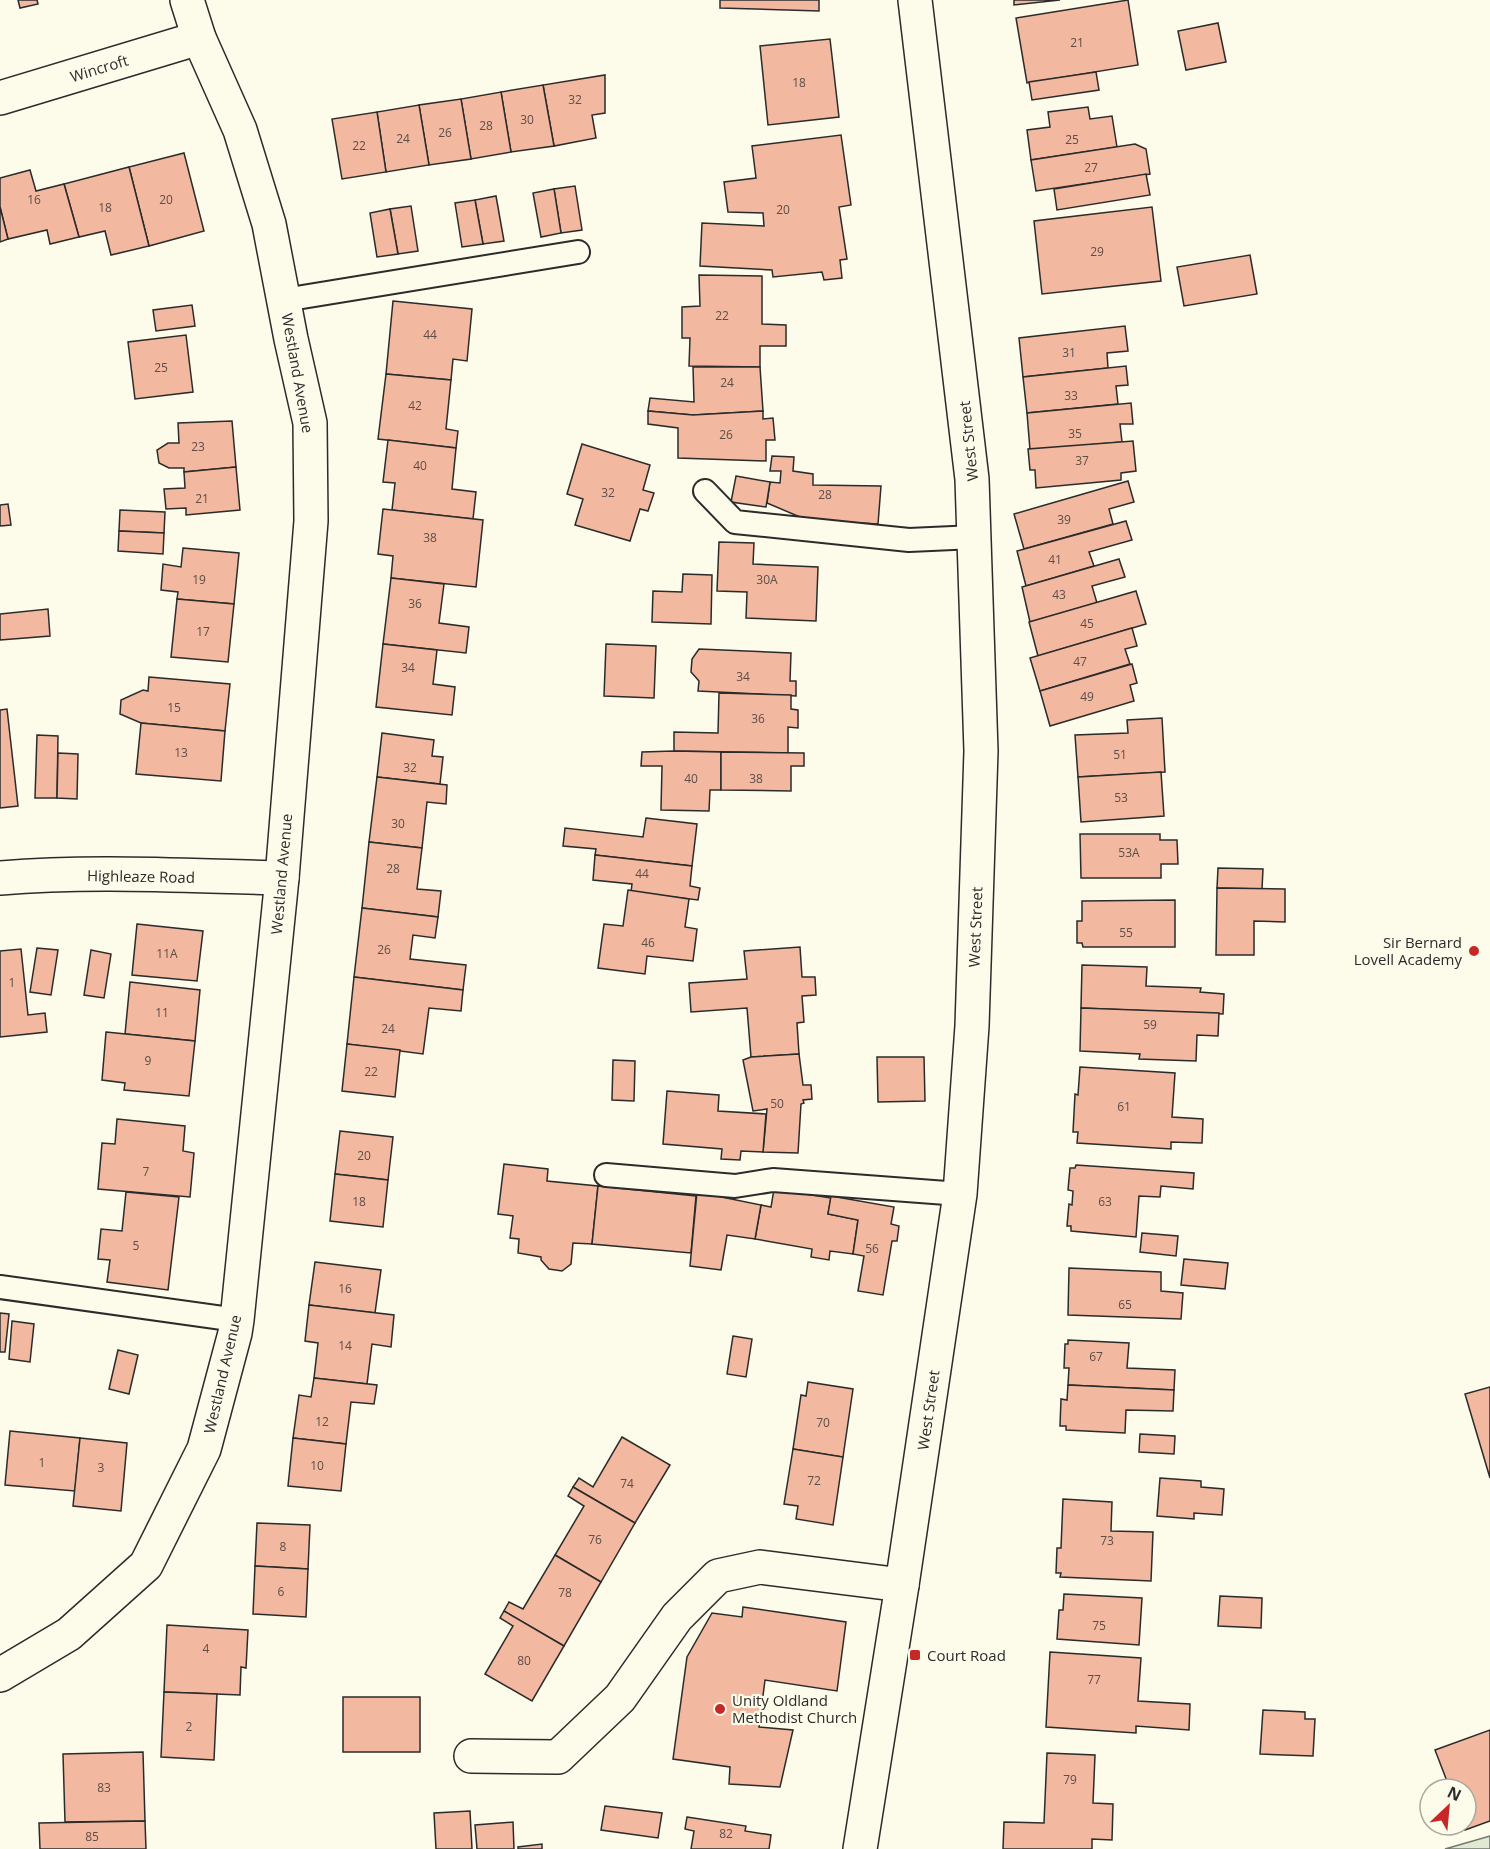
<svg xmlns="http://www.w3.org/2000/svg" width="1490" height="1849" font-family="'Open Sans',sans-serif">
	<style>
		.green { fill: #deebd1; stroke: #74746e; stroke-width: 1.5 }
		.building { fill: #f2b8a0; stroke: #2b2b2b; stroke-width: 1.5 }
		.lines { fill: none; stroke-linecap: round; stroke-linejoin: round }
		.service-casing { stroke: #2b2b2b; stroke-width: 26 }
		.minor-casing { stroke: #2b2b2b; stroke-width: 36 }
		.tertiary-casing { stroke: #2b2b2b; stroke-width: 36 }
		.service { stroke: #fdfbea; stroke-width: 22 }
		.minor { stroke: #fdfbea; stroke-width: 33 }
		.tertiary { stroke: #fdfbea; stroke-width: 33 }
		.poi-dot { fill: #c62828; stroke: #fdfbea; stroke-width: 2 }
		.labels { text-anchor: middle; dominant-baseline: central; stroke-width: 4.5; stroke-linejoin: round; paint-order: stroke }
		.number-label { font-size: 12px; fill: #5d4e48 }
		.street-label { font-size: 15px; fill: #2b2b2b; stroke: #fdfbea }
		.poi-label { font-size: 15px; fill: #2b2b2b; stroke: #fdfbea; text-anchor: start }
	</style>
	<rect width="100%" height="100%" fill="#fdfbea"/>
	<!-- green -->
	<polygon class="green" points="1490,1836 1490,1849 1445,1849"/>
	<!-- building -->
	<g class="building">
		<polygon points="18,0 37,0 38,4 20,8"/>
		<polygon points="720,0 819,0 819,11 720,8"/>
		<polygon points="1014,0 1060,0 1014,5"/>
		<polygon points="1128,0 1138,65 1027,83 1016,18"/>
		<polygon points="1218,23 1226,62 1186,70 1178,31"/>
		<polygon points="830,39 839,117 768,125 760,46"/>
		<polygon points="1096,72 1099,90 1032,100 1029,82"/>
		<polygon points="605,75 605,113 592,115 596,138 554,146 543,85"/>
		<polygon points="543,85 554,146 511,152 501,92"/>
		<polygon points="501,92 511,152 471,159 461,99"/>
		<polygon points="461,99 471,159 429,165 419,105"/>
		<polygon points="419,105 429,165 386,172 377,112"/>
		<polygon points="1088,107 1090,119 1112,116 1117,147 1031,160 1027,130 1050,127 1048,112"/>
		<polygon points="377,112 386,172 342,179 332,119"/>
		<polygon points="841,135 851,205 839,207 847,259 840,260 842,278 824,280 822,272 773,277 772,270 700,266 702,223 764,226 763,213 728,212 724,182 756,178 752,146"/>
		<polygon points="1135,144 1146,149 1150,174 1036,191 1031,160"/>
		<polygon points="184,153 204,231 149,246 129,167"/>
		<polygon points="129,167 149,246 111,255 105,231 79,237 64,184"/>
		<polygon points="30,170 36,191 64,184 79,237 50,244 47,230 8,239 0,207 0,178"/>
		<polygon points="1146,174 1150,195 1057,210 1054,189"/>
		<polygon points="575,186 582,230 561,233 554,189"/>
		<polygon points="554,189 561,233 541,237 533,193"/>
		<polygon points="496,196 504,241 483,244 475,200"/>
		<polygon points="475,200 483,244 462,247 455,203"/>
		<polygon points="411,206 418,251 398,254 390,209"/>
		<polygon points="0,207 8,239 0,242"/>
		<polygon points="1152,207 1161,281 1042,294 1034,221"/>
		<polygon points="390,209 398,254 377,257 370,213"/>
		<polygon points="1250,255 1257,294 1184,306 1177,267"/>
		<polygon points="699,275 762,276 762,324 786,325 786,346 760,346 760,367 689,366 690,338 682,338 682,307 700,306"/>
		<polygon points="393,301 472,309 467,361 453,359 451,380 386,374"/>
		<polygon points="192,305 195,326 156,331 153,310"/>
		<polygon points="1125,326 1128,351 1107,353 1108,368 1023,377 1019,338"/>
		<polygon points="186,335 193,392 135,399 128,342"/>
		<polygon points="1126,366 1128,385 1116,386 1118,404 1027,413 1023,377"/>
		<polygon points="693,367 760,367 763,411 693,415 648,411 650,398 694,402"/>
		<polygon points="386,374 451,380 446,429 458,431 456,448 378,439"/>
		<polygon points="1131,403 1133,424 1120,424 1122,442 1030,450 1027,413"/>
		<polygon points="648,411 693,415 763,411 763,419 773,418 775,440 766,440 766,461 678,458 678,428 648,424"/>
		<polygon points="232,421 236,467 184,472 184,468 169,468 159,463 157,450 168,443 179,443 178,423"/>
		<polygon points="388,440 456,448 452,489 476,492 473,519 392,510 395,483 383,482"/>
		<polygon points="1133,441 1136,471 1121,473 1121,480 1036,488 1035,470 1030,470 1028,449"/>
		<polygon points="582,444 650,465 643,490 654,493 648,511 640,509 630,541 575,525 583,499 567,494"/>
		<polygon points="772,456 794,457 793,471 813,474 813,485 881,486 878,524 807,520 767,503 770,482 780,483 781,471 770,471"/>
		<polygon points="236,467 240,510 186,515 186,508 166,509 164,489 185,488 184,472"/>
		<polygon points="736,476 770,482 766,507 731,502"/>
		<polygon points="1128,481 1134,502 1109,509 1113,524 1024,549 1014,514"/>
		<polygon points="8,504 11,525 0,526 0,505"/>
		<polygon points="383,509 483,520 476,587 391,578 393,556 378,554"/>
		<polygon points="120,510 165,512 164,533 119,531"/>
		<polygon points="1126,521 1132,540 1089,552 1094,566 1026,586 1017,551"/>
		<polygon points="119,531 164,533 163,554 118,551"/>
		<polygon points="719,542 754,543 753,564 818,567 816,621 746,618 747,592 717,591"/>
		<polygon points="183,548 239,553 234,604 177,599 178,592 161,590 163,564 181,567"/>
		<polygon points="1119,559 1125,577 1092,586 1097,603 1030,622 1022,587"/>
		<polygon points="683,574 712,575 711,624 652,622 653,591 682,592"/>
		<polygon points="391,578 444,584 439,623 469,627 466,653 383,644"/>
		<polygon points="1136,591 1146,624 1038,656 1029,622"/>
		<polygon points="177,599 234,604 228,662 171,657"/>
		<polygon points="48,609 50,636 0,640 0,614"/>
		<polygon points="1132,628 1137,646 1125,649 1130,664 1040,691 1030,658"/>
		<polygon points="383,644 437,650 433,684 455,687 452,715 376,707"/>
		<polygon points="606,644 656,646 654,698 604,696"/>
		<polygon points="699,649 791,653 790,681 796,681 796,696 698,691 699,681 691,672 692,659"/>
		<polygon points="1132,664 1137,683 1130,685 1134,701 1050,726 1040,691"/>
		<polygon points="149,677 230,684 225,731 141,723 120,714 121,700 143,690 148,691"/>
		<polygon points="719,693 791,695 791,709 798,710 798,728 788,727 788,753 674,751 674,732 718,733"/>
		<polygon points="7,709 18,806 0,808 0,710"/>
		<polygon points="1162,718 1165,772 1078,777 1075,735 1128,733 1127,720"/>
		<polygon points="141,723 225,731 221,781 136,774"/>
		<polygon points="382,733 434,740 432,756 443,757 440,784 377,777"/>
		<polygon points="37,735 58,736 57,798 35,798"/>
		<polygon points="674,751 721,752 721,790 710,790 709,811 661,810 662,766 641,766 642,752"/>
		<polygon points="721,752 804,753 804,766 791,766 791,791 721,790"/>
		<polygon points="58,753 78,754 77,799 57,798"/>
		<polygon points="1161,772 1164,816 1081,822 1078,777"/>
		<polygon points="377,777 447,785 446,804 427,802 422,848 369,842"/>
		<polygon points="646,818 697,824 692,866 595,855 596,849 563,846 565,828 643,837"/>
		<polygon points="1080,834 1160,834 1160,840 1177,840 1178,864 1161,864 1161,878 1081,878"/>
		<polygon points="369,842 422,848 417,889 441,891 438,917 362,908"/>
		<polygon points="595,855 692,866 690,886 700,888 698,900 631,892 632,884 593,880"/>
		<polygon points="1218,868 1263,869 1262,889 1217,888"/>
		<polygon points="1217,888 1285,889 1285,922 1254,921 1254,955 1216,955"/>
		<polygon points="628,890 689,899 685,927 697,929 693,961 647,956 645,974 598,968 604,924 623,926"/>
		<polygon points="1175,900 1175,947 1083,947 1082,943 1077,943 1077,921 1082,921 1082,901"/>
		<polygon points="362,908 438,917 435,938 413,935 410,959 466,965 463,990 354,977"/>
		<polygon points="137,924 203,931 197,981 132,975"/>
		<polygon points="800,947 802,977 815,977 816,995 802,996 804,1022 797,1023 799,1054 751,1057 747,1008 691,1012 689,983 747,979 744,951"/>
		<polygon points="37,948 58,950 51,995 30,992"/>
		<polygon points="21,949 28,1015 45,1013 47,1032 0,1037 0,951"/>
		<polygon points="91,950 111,954 104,998 84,995"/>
		<polygon points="1082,965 1147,967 1146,986 1201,988 1200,992 1224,994 1223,1014 1081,1008"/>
		<polygon points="354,977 463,990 461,1011 429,1008 423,1054 347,1044"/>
		<polygon points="130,982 200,990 195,1041 125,1034"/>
		<polygon points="1081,1008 1219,1013 1218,1036 1197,1035 1196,1061 1139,1059 1140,1054 1080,1051"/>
		<polygon points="106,1032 195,1041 189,1096 124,1090 125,1083 102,1080"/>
		<polygon points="347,1044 400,1050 395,1097 342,1091"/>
		<polygon points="799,1054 803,1085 811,1085 812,1099 803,1100 804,1103 801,1104 798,1153 763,1152 767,1109 753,1111 743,1060 751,1057"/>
		<polygon points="877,1057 924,1057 925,1101 878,1102"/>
		<polygon points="613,1060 635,1061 634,1101 612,1100"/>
		<polygon points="1080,1067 1175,1073 1172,1117 1203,1119 1202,1143 1171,1142 1171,1149 1077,1143 1078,1132 1073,1132 1075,1094 1078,1095"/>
		<polygon points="667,1091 719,1095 718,1111 766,1114 763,1152 741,1151 740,1160 721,1159 722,1149 663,1144"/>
		<polygon points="117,1119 185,1126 183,1151 194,1153 190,1197 98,1189 102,1143 115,1144"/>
		<polygon points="340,1131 393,1137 388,1180 335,1174"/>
		<polygon points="504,1164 548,1169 547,1181 598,1186 592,1244 573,1243 571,1264 562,1271 549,1269 541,1260 541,1257 518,1253 519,1239 510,1238 513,1216 498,1214"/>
		<polygon points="1076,1165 1194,1173 1193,1189 1161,1186 1160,1197 1139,1196 1136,1237 1071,1231 1071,1226 1067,1226 1069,1204 1072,1205 1073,1191 1068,1190 1070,1168 1075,1168"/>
		<polygon points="335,1174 388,1180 383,1227 330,1221"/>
		<polygon points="598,1186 696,1196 691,1253 592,1244"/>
		<polygon points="774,1189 831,1198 828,1214 858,1220 853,1254 830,1251 829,1260 811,1257 812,1249 755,1239 761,1205 771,1207"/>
		<polygon points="126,1192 179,1197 168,1290 107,1282 110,1260 98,1259 101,1229 122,1231"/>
		<polygon points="697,1192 761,1205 755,1239 727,1235 721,1270 690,1266"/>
		<polygon points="831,1196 894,1207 891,1224 899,1226 897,1241 892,1241 883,1295 858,1291 864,1256 853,1254 858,1220 828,1214"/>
		<polygon points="1142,1233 1178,1236 1176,1256 1140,1252"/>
		<polygon points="1184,1259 1228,1263 1225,1289 1181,1285"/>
		<polygon points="315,1262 381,1270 375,1313 309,1305"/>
		<polygon points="1069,1268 1161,1272 1161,1291 1183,1293 1181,1319 1068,1315"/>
		<polygon points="309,1305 394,1315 391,1347 372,1344 367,1384 314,1378 318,1343 305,1341"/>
		<polygon points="0,1313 9,1314 5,1352 0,1352"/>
		<polygon points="12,1321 34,1324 30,1362 9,1359"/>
		<polygon points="733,1336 752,1339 746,1377 727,1374"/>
		<polygon points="1068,1340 1129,1343 1127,1368 1175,1370 1174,1390 1068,1385 1069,1368 1064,1368 1065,1344 1068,1344"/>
		<polygon points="118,1350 138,1355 129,1394 109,1389"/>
		<polygon points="314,1378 377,1385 374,1404 351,1402 346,1444 293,1438 299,1395 311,1397"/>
		<polygon points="808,1382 853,1389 843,1457 793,1449 801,1395 806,1396"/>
		<polygon points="1068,1385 1174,1390 1173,1411 1126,1410 1125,1433 1066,1430 1066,1426 1060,1426 1061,1399 1067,1400"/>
		<polygon points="1490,1387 1490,1478 1465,1394"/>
		<polygon points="10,1431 80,1438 75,1491 5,1485"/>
		<polygon points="1140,1434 1175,1436 1174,1454 1139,1452"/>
		<polygon points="622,1437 670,1465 635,1523 573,1487 579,1478 593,1487"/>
		<polygon points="80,1438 127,1443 121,1511 73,1506"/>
		<polygon points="293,1438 346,1444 341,1491 288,1486"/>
		<polygon points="793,1449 843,1457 833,1525 796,1519 798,1506 784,1504"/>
		<polygon points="1160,1478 1201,1481 1201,1487 1224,1489 1222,1515 1194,1513 1194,1519 1157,1516"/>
		<polygon points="573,1487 635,1523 601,1582 555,1555 584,1506 568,1496"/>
		<polygon points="1063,1499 1112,1502 1111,1531 1153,1532 1151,1581 1060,1577 1061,1573 1056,1573 1057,1548 1061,1548"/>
		<polygon points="257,1523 310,1525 308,1569 255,1566"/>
		<polygon points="555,1555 601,1582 564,1646 504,1611 509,1602 523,1609"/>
		<polygon points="255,1566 308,1569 306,1617 253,1614"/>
		<polygon points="1064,1594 1142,1598 1139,1645 1057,1639 1059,1610 1063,1610"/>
		<polygon points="1220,1596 1262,1598 1261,1628 1218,1626"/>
		<polygon points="743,1607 846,1622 837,1691 765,1680 759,1727 793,1730 780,1787 729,1784 730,1767 673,1759 687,1657 712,1613 742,1617"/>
		<polygon points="504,1611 564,1646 532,1701 485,1674 513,1626 500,1618"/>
		<polygon points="167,1625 248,1630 246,1668 241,1667 240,1695 164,1692"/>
		<polygon points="1050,1652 1141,1658 1138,1701 1190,1704 1189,1730 1136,1726 1136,1733 1046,1727"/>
		<polygon points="164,1692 217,1694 214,1760 161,1757"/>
		<rect x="343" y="1697" width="77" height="55"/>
		<polygon points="1263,1710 1305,1712 1305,1719 1315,1719 1313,1756 1260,1754"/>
		<polygon points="1490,1730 1490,1821 1465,1830 1463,1825 1466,1825 1466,1789 1450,1789 1435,1750"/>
		<polygon points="143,1752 145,1821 65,1822 63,1754"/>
		<polygon points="1047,1753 1095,1755 1093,1803 1113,1804 1112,1840 1092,1839 1092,1849 1003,1849 1004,1822 1044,1823"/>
		<polygon points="605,1806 662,1813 658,1838 601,1830"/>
		<polygon points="470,1811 472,1849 436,1849 434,1813"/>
		<polygon points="687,1817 746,1826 745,1831 771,1835 769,1849 691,1849 694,1831 685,1829"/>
		<polygon points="145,1821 146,1849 40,1849 39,1823"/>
		<polygon points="513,1822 514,1849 477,1849 475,1825"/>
		<polygon points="542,1844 542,1849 518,1849 518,1847"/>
	</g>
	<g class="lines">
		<!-- service casing -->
		<g class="service-casing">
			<g id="service">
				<polyline points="284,300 578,252"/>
				<polyline points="705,491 735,522 909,540 975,537"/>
				<polyline points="606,1175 735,1186 773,1180 960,1194"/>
				<polyline points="0,1287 237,1320"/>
			</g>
		</g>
		<!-- minor casing -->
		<g class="minor-casing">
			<g id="minor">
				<polyline points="0,98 199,38"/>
				<path d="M0,878C93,870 188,876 282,878"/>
				<polyline points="0,1675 69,1634 146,1565 204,1449 235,1333 237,1320 282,878 311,521 310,423 291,339 269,224 240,130 199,38 187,0"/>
				<polyline points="471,1756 558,1757 620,1698 677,1617 718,1576 760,1567 902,1585"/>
			</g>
		</g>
		<!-- tertiary casing -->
		<g class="tertiary-casing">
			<polyline id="tertiary" points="860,1849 902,1585 960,1194 972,1026 981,751 972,479 915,0"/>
		</g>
		<!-- service -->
		<use href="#service" class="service"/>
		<!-- minor -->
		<use href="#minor" class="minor"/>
		<!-- tertiary -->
		<use href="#tertiary" class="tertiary"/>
	</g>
	<!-- markers -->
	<g class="poi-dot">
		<circle cx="1474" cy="951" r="6"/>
		<rect x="909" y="1649" width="12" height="12" rx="3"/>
		<circle cx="720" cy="1709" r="6"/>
	</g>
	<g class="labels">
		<!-- number labels -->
		<g class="number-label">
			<text x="1077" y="42">21</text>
			<text x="799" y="82">18</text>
			<text x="575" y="99">32</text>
			<text x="527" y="119">30</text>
			<text x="486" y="125">28</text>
			<text x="445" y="132">26</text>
			<text x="403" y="138">24</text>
			<text x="1072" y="139">25</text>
			<text x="359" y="145">22</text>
			<text x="1091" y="167">27</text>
			<text x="34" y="199">16</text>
			<text x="166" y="199">20</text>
			<text x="105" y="207">18</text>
			<text x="783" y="209">20</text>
			<text x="1097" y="251">29</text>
			<text x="722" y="315">22</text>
			<text x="430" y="334">44</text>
			<text x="1069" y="352">31</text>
			<text x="161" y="367">25</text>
			<text x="727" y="382">24</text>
			<text x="1071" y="395">33</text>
			<text x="415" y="405">42</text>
			<text x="1075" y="433">35</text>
			<text x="726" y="434">26</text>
			<text x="198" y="446">23</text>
			<text x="1082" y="460">37</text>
			<text x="420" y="465">40</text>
			<text x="608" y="492">32</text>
			<text x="825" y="494">28</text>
			<text x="202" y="498">21</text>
			<text x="1064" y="519">39</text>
			<text x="430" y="537">38</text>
			<text x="1055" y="559">41</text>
			<text x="199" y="579">19</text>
			<text x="767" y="579">30A</text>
			<text x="1059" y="594">43</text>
			<text x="415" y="603">36</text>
			<text x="1087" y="623">45</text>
			<text x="203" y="631">17</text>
			<text x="1080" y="661">47</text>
			<text x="408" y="667">34</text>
			<text x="743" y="676">34</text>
			<text x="1087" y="696">49</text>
			<text x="174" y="707">15</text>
			<text x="758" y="718">36</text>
			<text x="181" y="752">13</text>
			<text x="1120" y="754">51</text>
			<text x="410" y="767">32</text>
			<text x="691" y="778">40</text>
			<text x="756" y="778">38</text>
			<text x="1121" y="797">53</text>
			<text x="398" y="823">30</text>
			<text x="1129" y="852">53A</text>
			<text x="393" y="868">28</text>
			<text x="642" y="873">44</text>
			<text x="1126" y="932">55</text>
			<text x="648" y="942">46</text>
			<text x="384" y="949">26</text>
			<text x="167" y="953">11A</text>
			<text x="12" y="982">1</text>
			<text x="162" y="1012">11</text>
			<text x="1150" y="1024">59</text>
			<text x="388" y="1028">24</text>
			<text x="148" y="1060">9</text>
			<text x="371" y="1071">22</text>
			<text x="777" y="1103">50</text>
			<text x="1124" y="1106">61</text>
			<text x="364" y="1155">20</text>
			<text x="146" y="1171">7</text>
			<text x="359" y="1201">18</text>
			<text x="1105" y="1201">63</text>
			<text x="136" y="1245">5</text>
			<text x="872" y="1248">56</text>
			<text x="345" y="1288">16</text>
			<text x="1125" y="1304">65</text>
			<text x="345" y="1345">14</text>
			<text x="1096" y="1356">67</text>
			<text x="322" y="1421">12</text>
			<text x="823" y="1422">70</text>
			<text x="42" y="1462">1</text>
			<text x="317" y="1465">10</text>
			<text x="101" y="1467">3</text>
			<text x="814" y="1480">72</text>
			<text x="627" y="1483">74</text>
			<text x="595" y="1539">76</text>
			<text x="1107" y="1540">73</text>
			<text x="283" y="1546">8</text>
			<text x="281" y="1591">6</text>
			<text x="565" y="1592">78</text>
			<text x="1099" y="1625">75</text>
			<text x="206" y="1648">4</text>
			<text x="524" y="1660">80</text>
			<text x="1094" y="1679">77</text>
			<text x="189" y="1726">2</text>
			<text x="1070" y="1779">79</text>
			<text x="104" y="1787">83</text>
			<text x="726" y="1833">82</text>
			<text x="92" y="1836">85</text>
		</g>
		<!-- street labels -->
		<g class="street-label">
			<text transform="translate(99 68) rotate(-17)">Wincroft</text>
			<text transform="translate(298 373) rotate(80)">Westland Avenue</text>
			<text transform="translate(968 441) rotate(-96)">West Street</text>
			<text transform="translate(281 874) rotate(-85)">Westland Avenue</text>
			<text transform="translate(141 876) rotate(1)">Highleaze Road</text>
			<text transform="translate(975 927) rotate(-88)">West Street</text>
			<text transform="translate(222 1374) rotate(-77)">Westland Avenue</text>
			<text transform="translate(928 1410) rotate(-82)">West Street</text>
		</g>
		<!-- poi labels -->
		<g class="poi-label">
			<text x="1462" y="942" text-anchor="end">Sir Bernard<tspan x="1462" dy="17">Lovell Academy</tspan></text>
			<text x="927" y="1655">Court Road</text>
			<text x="732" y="1700">Unity Oldland<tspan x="732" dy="17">Methodist Church</tspan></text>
		</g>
	</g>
	<!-- north arrow -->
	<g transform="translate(1448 1807) rotate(26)"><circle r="28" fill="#fdfbea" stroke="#a9a89e" stroke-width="1.5"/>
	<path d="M0-4.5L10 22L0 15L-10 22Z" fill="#c62828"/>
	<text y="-9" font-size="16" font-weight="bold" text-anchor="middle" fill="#2b2b2b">N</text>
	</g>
</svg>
